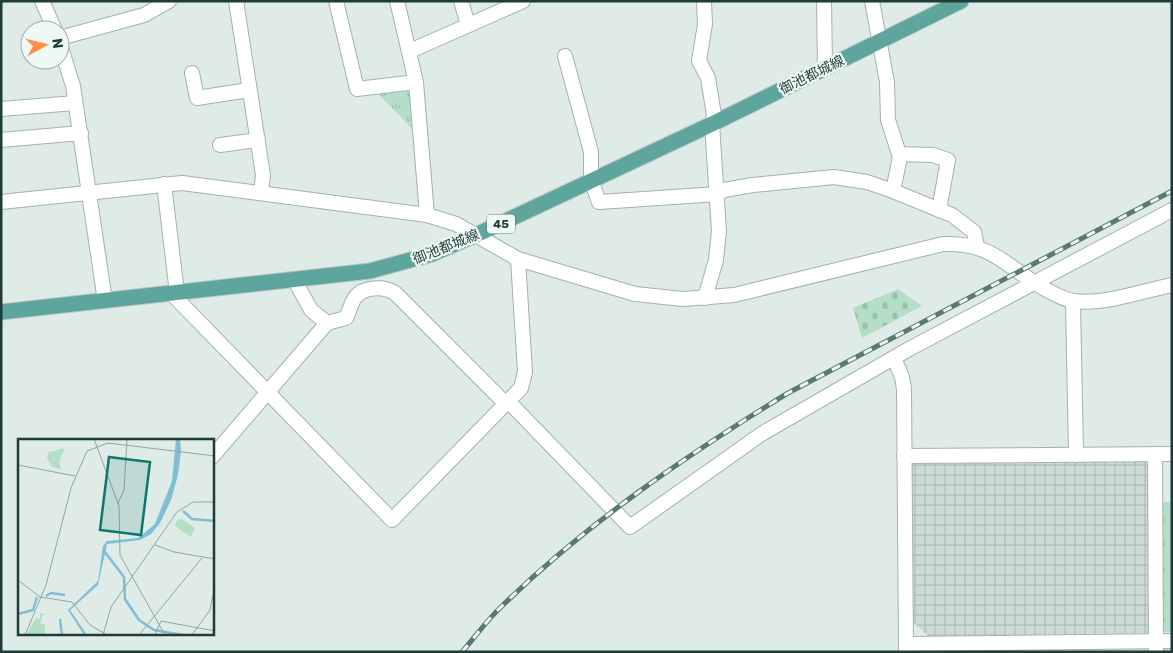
<svg xmlns="http://www.w3.org/2000/svg" width="1173" height="653" font-family="Rubik,'Noto Sans JP',sans-serif">
	<style>
		.industrial { fill: url(#industrial-grid) }
		.cemetery { fill: url(#cemetery-stones) }
		.park { fill: url(#park-tufts) }
		.lines { fill: none; stroke-linecap: round; stroke-linejoin: round }
		.minor-casing { stroke: #a1b3af; stroke-width: 16 }
		.major-casing { stroke: #bcc5c4; stroke-width: 17 }
		.minor { stroke: #fff; stroke-width: 14 }
		.major { stroke: #5ea69d; stroke-width: 15 }
		.rail-casing { stroke: #587975; stroke-width: 5 }
		.rail { stroke: #eff8f5; stroke-width: 3; stroke-dasharray: 9; stroke-linecap: butt }
		.labels { text-anchor: middle; dominant-baseline: central; stroke-width: 4.5; stroke-linejoin: round; paint-order: stroke }
		.shield { fill: #eff8f5; stroke: #5d7571; stroke-width: 1 }
		.shield-label { font-size: 12px; font-weight: bold; fill: #1e3d39 }
		.street-label { font-size: 14px; fill: #1e3d39; stroke: #eff8f5 }
		.inset-river { fill: none; stroke: #80bdd7; stroke-width: 2.5 }
		.inset-road { fill: none; stroke: #91a5a1; stroke-width: 1 }
		.view { fill: #0f766e; fill-opacity: 0.15; stroke: #0f766e; stroke-width: 2.5 }
		.inset-edge { fill: none; stroke: #1e3d39; stroke-width: 2.5 }
	</style>
	<defs>
		<pattern id="industrial-grid" width="8" height="8" patternUnits="userSpaceOnUse" patternTransform="scale(1.25)"><rect width="8" height="8" fill="#ccdbd7"/><path d="M0 4h8M4 0v8" fill="none" stroke="#afbdb9"/></pattern>
		<pattern id="cemetery-stones" width="16" height="16" patternUnits="userSpaceOnUse" patternTransform="scale(1.25)"><rect width="16" height="16" fill="#b4dfc6"/><path d="M2 7V4a2 2 0 0 1 4 0v3zM10 15v-3a2 2 0 0 1 4 0v3z" fill="#9ac0ab"/></pattern>
		<pattern id="park-tufts" width="24" height="20" patternUnits="userSpaceOnUse" patternTransform="scale(1.25)"><rect width="24" height="20" fill="#b4dfc6"/><path d="M3 7l-1-3M5 7V3M7 7l1-3M15 17l-1-3M17 17v-4M19 17l1-3" fill="none" stroke="#9ac0ab"/></pattern>
	</defs>
	<rect width="100%" height="100%" fill="#deebe7"/>
	<!-- industrial -->
	<g class="industrial">
		<polygon points="1145,461 1150,466 1150,633 928,636 913,622 910,464"/>
		<polygon points="1172,649 1172,652 964,652"/>
	</g>
	<!-- cemetery -->
	<polygon class="cemetery" points="898,289 922,306 862,338 853,308"/>
	<!-- park -->
	<g class="park">
		<polygon points="409,88 412,129 374,89"/>
		<polygon points="1160,502 1172,502 1172,632 1162,632"/>
	</g>
	<g class="lines">
		<!-- minor casing -->
		<g class="minor-casing">
			<g id="minor">
				<polyline points="42,1 55,30"/>
				<polyline points="236,1 263,175 261,193"/>
				<polyline points="336,1 357,89 416,82"/>
				<polyline points="397,1 416,82 427,215"/>
				<polyline points="461,1 468,25"/>
				<polyline points="704,1 705,24 699,61 708,78 714,115 712,124 719,231 716,260 705,298"/>
				<polyline points="824,1 825,68"/>
				<polyline points="872,1 887,82 888,120 900,157 893,191"/>
				<polyline points="60,38 144,15 169,1"/>
				<polyline points="60,44 73,86 105,301"/>
				<polyline points="410,51 523,1"/>
				<polyline points="565,56 591,152 591,180 599,202 718,194 724,190 753,185 834,177 867,182 893,191 952,215 974,232 977,246"/>
				<polyline points="192,73 197,98 249,90"/>
				<polyline points="1,109 75,103"/>
				<polyline points="1,140 81,133"/>
				<polyline points="220,145 258,140"/>
				<polyline points="899,154 933,155 948,160 939,210"/>
				<polyline points="164,184 177,293"/>
				<path d="M1,202L182,183L427,215L456,224L518,259L635,294L683,299L734,295L943,244C993,242 1006,267 1045,289C1054,294 1064,300 1074,301C1105,305 1141,291 1172,285"/>
				<polyline points="294,279 311,310 327,323"/>
				<polyline points="171,293 392,520 521,388 525,372 518,259"/>
				<polyline points="1073,301 1076,455"/>
				<polyline points="894,358 902,377 904,389 906,652"/>
				<polyline points="508,401 630,527 763,433 909,349 1172,210"/>
				<polyline points="1155,454 1156,652"/>
				<polyline points="904,456 1172,454"/>
				<path d="M212,457L327,323L346,318C349,312 351,304 354,299C362,286 384,286 395,293L506,404"/>
				<polyline points="906,644 1172,641"/>
			</g>
		</g>
		<!-- major casing -->
		<g class="major-casing">
			<polyline id="major" points="1,312 370,271 432,254 476,235 712,124 961,1"/>
		</g>
		<!-- minor -->
		<use href="#minor" class="minor"/>
		<!-- major -->
		<use href="#major" class="major"/>
		<!-- rail casing -->
		<g class="rail-casing">
			<path id="rail" d="M462,652C475,637 487,620 502,606C587,523 687,455 788,393L1172,191"/>
		</g>
		<!-- rail -->
		<use href="#rail" class="rail"/>
	</g>
	<g class="labels">
		<!-- shield labels -->
		<rect class="shield" x="487" y="214.5" width="28" height="19" rx="4"/>
		<g class="shield-label">
			<text x="501" y="224">45</text>
		</g>
		<!-- street labels -->
		<g class="street-label">
			<text transform="translate(812 75) rotate(-26)">御池都城線</text>
			<text transform="translate(446 247) rotate(-22)">御池都城線</text>
		</g>
	</g>
	<!-- overview -->
	<g transform="translate(18 439)">
		<rect width="196" height="196" fill="#deebe7"/>
		<path d="M164,80L177,89L173,98L157,87L159,81ZM22,174H26L22,184L27,186V196H8L18,179L22,180Z" fill="#b4dfc6"/>
		<path d="M47,9L41,23L43,30L34,28L29,19L31,13Z" fill="#b4dfc6"/>
		<path d="M158,0H162L163,11L160,36L153,61L142,84L133,95L122,101L89,105L80,146L52,171L69,196H66L50,171L80,142L85,107L89,102L120,99L137,85L154,42Z" fill="#80bdd7"/>
		<path class="inset-river" d="M165,72L174,80L197,82M86,112L106,138L107,160L121,181L136,191L165,196M28,157L33,154L47,156M0,175L15,171L19,158M42,180L44,196"/>
		<path class="inset-road" d="M76,0L101,67L102,116L147,196M0,26L57,37M100,64L106,51L109,0M137,106L156,113L197,120M0,141L22,158L54,163L72,186L89,196M7,196L28,146L53,49L69,12L90,4L197,17M85,196L93,168L159,73L175,63H197M121,196L184,119M137,196L143,182L197,192M174,196L192,171L197,146"/>
		<path class="view" d="M91,18L132,23L123,96L82,91Z"/>
		<rect width="196" height="196" class="inset-edge"/>
	</g>
	<!-- border -->
	<rect width="1173" height="653" fill="none" stroke="#1e3d39" stroke-width="5"/>
	<!-- north arrow -->
	<g transform="translate(45 45) rotate(83)"><circle r="24" fill="#eff8f5" stroke="#9badaa"/>
	<path d="M0-4L9 19L0 12L-9 19Z" fill="#ff8f49"/>
	<text y="-8" font-size="14" font-weight="bold" text-anchor="middle" fill="#1e3d39">N</text>
	</g>
</svg>
